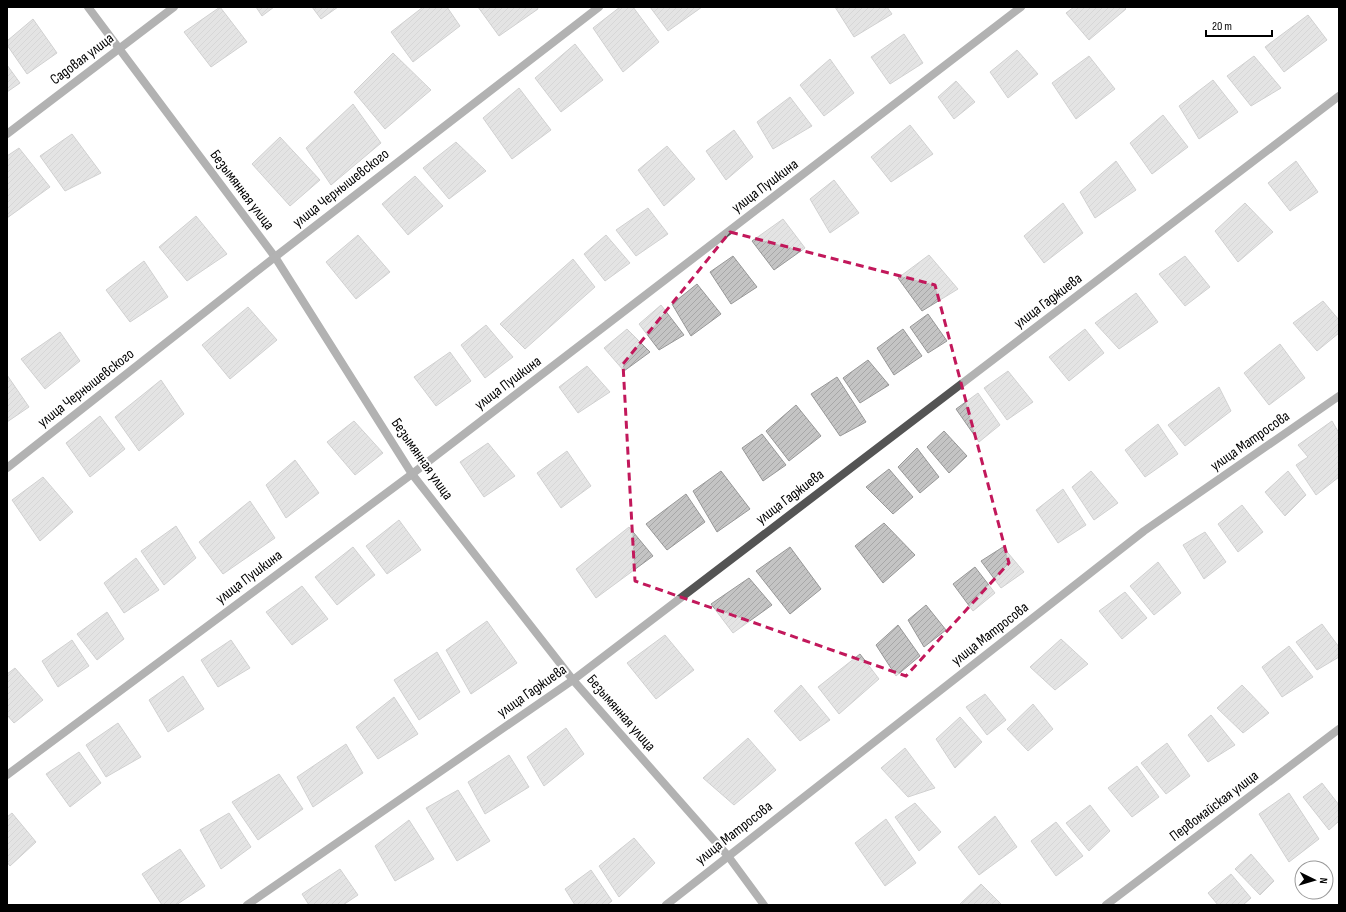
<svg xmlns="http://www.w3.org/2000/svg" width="1346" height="912" font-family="'Sofia Sans Condensed',sans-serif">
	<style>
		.building { fill: url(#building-hatch); stroke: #989898 }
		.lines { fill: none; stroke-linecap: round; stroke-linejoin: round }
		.minor { stroke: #545454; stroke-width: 8 }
		.marked { fill: none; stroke: #c2185b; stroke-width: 3; stroke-dasharray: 8 5; stroke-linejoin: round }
		.labels { text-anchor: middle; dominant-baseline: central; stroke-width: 4; stroke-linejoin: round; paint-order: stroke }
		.street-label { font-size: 15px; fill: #000; stroke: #fff }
	</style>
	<defs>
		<pattern id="building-hatch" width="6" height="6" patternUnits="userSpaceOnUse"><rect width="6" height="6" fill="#c4c4c4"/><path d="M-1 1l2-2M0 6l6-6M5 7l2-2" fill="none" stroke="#a7a7a7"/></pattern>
	</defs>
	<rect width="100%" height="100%" fill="#fff"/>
	<!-- building -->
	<g class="building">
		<polygon points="220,7 247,42 211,67 184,32"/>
		<polygon points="256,7 274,7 262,16"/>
		<polygon points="312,7 338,7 321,19"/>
		<polygon points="423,7 447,7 460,26 413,62 391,32"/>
		<polygon points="478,7 537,7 538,9 499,36"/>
		<polygon points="620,7 633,7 659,42 623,72 593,28"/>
		<polygon points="650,7 702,7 668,31"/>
		<polygon points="835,7 887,7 892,14 854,37"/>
		<polygon points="1074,7 1124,7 1126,9 1089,40 1066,13"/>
		<polygon points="1308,15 1327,40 1284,72 1265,47"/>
		<polygon points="33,19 57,53 27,74 7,45 7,41"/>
		<polygon points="904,34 923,63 890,84 871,57"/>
		<polygon points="575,44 603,80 561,112 535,78"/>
		<polygon points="1017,50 1038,74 1008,98 990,72"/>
		<polygon points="393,53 431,90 385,129 354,92"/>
		<polygon points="1089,56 1115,89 1076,119 1052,83"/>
		<polygon points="1254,56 1281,88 1251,106 1227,76"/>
		<polygon points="830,59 854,93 824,116 800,85"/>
		<polygon points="7,65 20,83 7,92"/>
		<polygon points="1213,80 1238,112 1199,139 1179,106"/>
		<polygon points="956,81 975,102 954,119 938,97"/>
		<polygon points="519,88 551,130 512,159 483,118"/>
		<polygon points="790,97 812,126 773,149 757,122"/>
		<polygon points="353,104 381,143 331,185 306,148"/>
		<polygon points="1163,115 1188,147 1152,174 1130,143"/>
		<polygon points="910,125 933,154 891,182 871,157"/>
		<polygon points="734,130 753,157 726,180 706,151"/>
		<polygon points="72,134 101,173 65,191 40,156"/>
		<polygon points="280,137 320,180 290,206 252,164"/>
		<polygon points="456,142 486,171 449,199 423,168"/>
		<polygon points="667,146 695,179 664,206 638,170"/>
		<polygon points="19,148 50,187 7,218 7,156"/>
		<polygon points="1116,161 1136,190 1095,218 1080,192"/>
		<polygon points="1296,161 1318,192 1290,211 1268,183"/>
		<polygon points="415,176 443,206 408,235 382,204"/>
		<polygon points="834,180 859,213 830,233 810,199"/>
		<polygon points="1063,203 1083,233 1044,263 1024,236"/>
		<polygon points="1245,203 1273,232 1238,262 1215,231"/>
		<polygon points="648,208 668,234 636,256 616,230"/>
		<polygon points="196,216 227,254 187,281 159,247"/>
		<polygon points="783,219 805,248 774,270 752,241"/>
		<polygon points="358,235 390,272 356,299 326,262"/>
		<polygon points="606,235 630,263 605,281 584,254"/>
		<polygon points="929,255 958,289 922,311 898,278"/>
		<polygon points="733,256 757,287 731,304 710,272"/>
		<polygon points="1185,256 1210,287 1185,306 1159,274"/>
		<polygon points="573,259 595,287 525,349 500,324"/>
		<polygon points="144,261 168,297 130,322 106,290"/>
		<polygon points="697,284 721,314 691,336 672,304"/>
		<polygon points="1136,293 1158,322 1119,349 1095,323"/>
		<polygon points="1323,301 1339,320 1339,333 1317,351 1293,323"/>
		<polygon points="661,305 684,335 659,350 639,324"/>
		<polygon points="248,307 277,340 230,379 202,345"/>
		<polygon points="928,314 947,341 928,353 910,327"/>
		<polygon points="486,325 513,357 485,378 461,345"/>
		<polygon points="627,329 650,352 624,371 604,348"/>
		<polygon points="903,329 922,356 894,375 877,348"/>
		<polygon points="1085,329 1104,353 1069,381 1049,357"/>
		<polygon points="60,332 80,361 45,389 21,359"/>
		<polygon points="1280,344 1305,378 1269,405 1244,373"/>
		<polygon points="450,352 471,381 436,406 414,377"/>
		<polygon points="868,360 889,385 860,403 843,378"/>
		<polygon points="587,366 610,392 578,413 559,387"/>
		<polygon points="1008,371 1033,402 1007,420 984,388"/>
		<polygon points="7,375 29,407 7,422"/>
		<polygon points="837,377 866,422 840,436 811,394"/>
		<polygon points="161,380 184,414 139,451 115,417"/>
		<polygon points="1219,387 1231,411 1185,446 1168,425"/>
		<polygon points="978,393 1000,425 979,442 956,409"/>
		<polygon points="796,405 821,436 789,461 766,431"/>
		<polygon points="100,416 125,449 90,477 66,443"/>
		<polygon points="354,421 383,453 355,475 327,442"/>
		<polygon points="1332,421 1339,433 1339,477 1316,495 1296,465 1308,457 1298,445"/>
		<polygon points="1158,424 1178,454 1145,477 1125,450"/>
		<polygon points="944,431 967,456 949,473 927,447"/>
		<polygon points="762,434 786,465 763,481 742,448"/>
		<polygon points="488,443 515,476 484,497 460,462"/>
		<polygon points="917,448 939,477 920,493 898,467"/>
		<polygon points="567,451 591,486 561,508 537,473"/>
		<polygon points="295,460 319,493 286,518 266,485"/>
		<polygon points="889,469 913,497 893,514 866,487"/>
		<polygon points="721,471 750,509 717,532 693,491"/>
		<polygon points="1091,471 1118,503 1094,520 1072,487"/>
		<polygon points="1288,471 1306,495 1285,516 1265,492"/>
		<polygon points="43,477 73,512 40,541 12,500"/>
		<polygon points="1063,489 1086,525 1058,543 1036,510"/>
		<polygon points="686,494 705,522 667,550 646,524"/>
		<polygon points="250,501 275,538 223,574 199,542"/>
		<polygon points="1242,505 1263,532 1238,552 1218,524"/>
		<polygon points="399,520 421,550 387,574 366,546"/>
		<polygon points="884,523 915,555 883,583 855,546"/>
		<polygon points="176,526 196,558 164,585 141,551"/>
		<polygon points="629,527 653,556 596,598 576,569"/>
		<polygon points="1205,532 1226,562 1204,579 1183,545"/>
		<polygon points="353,547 375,575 337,605 315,577"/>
		<polygon points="790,547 821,589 790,614 756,571"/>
		<polygon points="1003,547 1024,572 1001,588 981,561"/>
		<polygon points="136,558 159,590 124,613 104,583"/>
		<polygon points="1158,562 1181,593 1154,615 1130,586"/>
		<polygon points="975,567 995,593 973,611 953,584"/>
		<polygon points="749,578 772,605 733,633 711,604"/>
		<polygon points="302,586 328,619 292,645 266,612"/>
		<polygon points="1125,592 1147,618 1122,639 1099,611"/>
		<polygon points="926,605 946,630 924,647 908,620"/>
		<polygon points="107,612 124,639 97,660 77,634"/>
		<polygon points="487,621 517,663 471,694 446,650"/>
		<polygon points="1322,624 1339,647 1339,657 1317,670 1296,642"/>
		<polygon points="898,625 920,656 896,676 876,645"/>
		<polygon points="665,635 694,670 656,699 627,663"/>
		<polygon points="1061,639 1088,664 1055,690 1030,667"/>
		<polygon points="72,640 89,666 58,687 42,661"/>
		<polygon points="231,640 250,668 218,687 201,660"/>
		<polygon points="1289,646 1313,677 1282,697 1262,667"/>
		<polygon points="437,652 460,692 419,720 394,680"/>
		<polygon points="860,654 879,679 839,714 818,687"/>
		<polygon points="15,668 43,700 14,723 7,715 7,674"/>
		<polygon points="183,676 204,709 168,732 149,700"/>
		<polygon points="801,685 830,720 800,741 774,711"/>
		<polygon points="1242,685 1269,713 1243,733 1217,708"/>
		<polygon points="985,694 1006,720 987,735 966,707"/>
		<polygon points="394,697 418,734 378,759 356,727"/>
		<polygon points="1033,704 1053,729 1028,751 1007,729"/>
		<polygon points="1211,715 1235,745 1208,762 1188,735"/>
		<polygon points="960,717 982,742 955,768 936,739"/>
		<polygon points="118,723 141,757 106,777 86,745"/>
		<polygon points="566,728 584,754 544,786 527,757"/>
		<polygon points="748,738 776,770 734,805 703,778"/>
		<polygon points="1167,743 1190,776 1166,794 1141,763"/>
		<polygon points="346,744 363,773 313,807 297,777"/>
		<polygon points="905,748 935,788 908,797 881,768"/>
		<polygon points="79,752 101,783 70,807 46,774"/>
		<polygon points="509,755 529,787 485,814 468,782"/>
		<polygon points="1137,766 1159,797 1132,817 1108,788"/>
		<polygon points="279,774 303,809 258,840 232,802"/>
		<polygon points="1322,783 1339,805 1339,821 1329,830 1303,797"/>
		<polygon points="458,790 490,841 457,861 426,808"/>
		<polygon points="1289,793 1319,839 1289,862 1259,814"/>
		<polygon points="915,803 941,832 919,851 895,817"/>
		<polygon points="1090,805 1110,831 1089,851 1066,823"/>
		<polygon points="12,813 36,842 10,866 7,862 7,817"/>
		<polygon points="229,813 251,847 221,869 200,830"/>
		<polygon points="995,816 1017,847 979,875 958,847"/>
		<polygon points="886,819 916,863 885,886 855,843"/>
		<polygon points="409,820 434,859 395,881 375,846"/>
		<polygon points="1056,822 1083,856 1056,876 1031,841"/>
		<polygon points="634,838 655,863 619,897 599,866"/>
		<polygon points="180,849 205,886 176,905 162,905 142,874"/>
		<polygon points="1251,854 1274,881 1260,895 1235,869"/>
		<polygon points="340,869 358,895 343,905 309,905 302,894"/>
		<polygon points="591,870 612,901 607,905 575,905 565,889"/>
		<polygon points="1231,874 1251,898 1243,905 1218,905 1208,893"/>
		<polygon points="981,884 1002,905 959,905"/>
	</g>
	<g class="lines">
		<!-- minor -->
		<g class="minor">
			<polyline points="88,7 275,257 412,474 573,680 728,856 764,905"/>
			<polyline points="7,134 174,7"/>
			<polyline points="7,468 275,257 599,7"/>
			<polyline points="7,775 412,474 1021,7"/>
			<polyline points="247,905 573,680 1339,96"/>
			<polyline points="666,905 1144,531 1339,396"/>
			<polyline points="1106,905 1339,729"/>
		</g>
	</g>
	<!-- marked area -->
	<path d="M0 0H1346V912H0ZM730,232L935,285L1009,563L906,676L635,581L623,364Z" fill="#fff" fill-opacity=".55" fill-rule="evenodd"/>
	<path class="marked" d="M730,232L935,285L1009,563L906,676L635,581L623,364Z"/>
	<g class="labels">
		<!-- street labels -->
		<g class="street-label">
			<text transform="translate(82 59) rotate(-37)">Садовая улица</text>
			<text transform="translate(765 186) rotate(-37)">улица Пушкина</text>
			<text transform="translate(341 188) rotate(-38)">улица Чернышевского</text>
			<text transform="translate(242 190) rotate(53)">Безымянная улица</text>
			<text transform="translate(1048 301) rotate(-37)">улица Гаджиева</text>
			<text transform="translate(508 383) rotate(-37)">улица Пушкина</text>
			<text transform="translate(86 388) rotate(-38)">улица Чернышевского</text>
			<text transform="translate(1250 441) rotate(-35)">улица Матросова</text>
			<text transform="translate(422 459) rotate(55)">Безымянная улица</text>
			<text transform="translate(790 497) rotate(-37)">улица Гаджиева</text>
			<text transform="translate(249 577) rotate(-37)">улица Пушкина</text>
			<text transform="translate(990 634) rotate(-38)">улица Матросова</text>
			<text transform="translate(532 691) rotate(-35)">улица Гаджиева</text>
			<text transform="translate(621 713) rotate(49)">Безымянная улица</text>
			<text transform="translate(1214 806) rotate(-37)">Первомайская улица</text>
			<text transform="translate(734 833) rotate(-38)">улица Матросова</text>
		</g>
	</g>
	<!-- border -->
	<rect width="1346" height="912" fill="none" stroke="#000000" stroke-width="16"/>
	<!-- north arrow -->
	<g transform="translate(1314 880) rotate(95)"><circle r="19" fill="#ffffff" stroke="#999999"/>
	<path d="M0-3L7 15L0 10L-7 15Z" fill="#000000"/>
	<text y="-6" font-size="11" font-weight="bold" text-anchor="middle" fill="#000000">N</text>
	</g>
	<!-- scale -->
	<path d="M1206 30v6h66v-6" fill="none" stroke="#000000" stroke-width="2"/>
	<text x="1212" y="30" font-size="12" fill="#000000" stroke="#ffffff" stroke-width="3" paint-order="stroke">20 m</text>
</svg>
